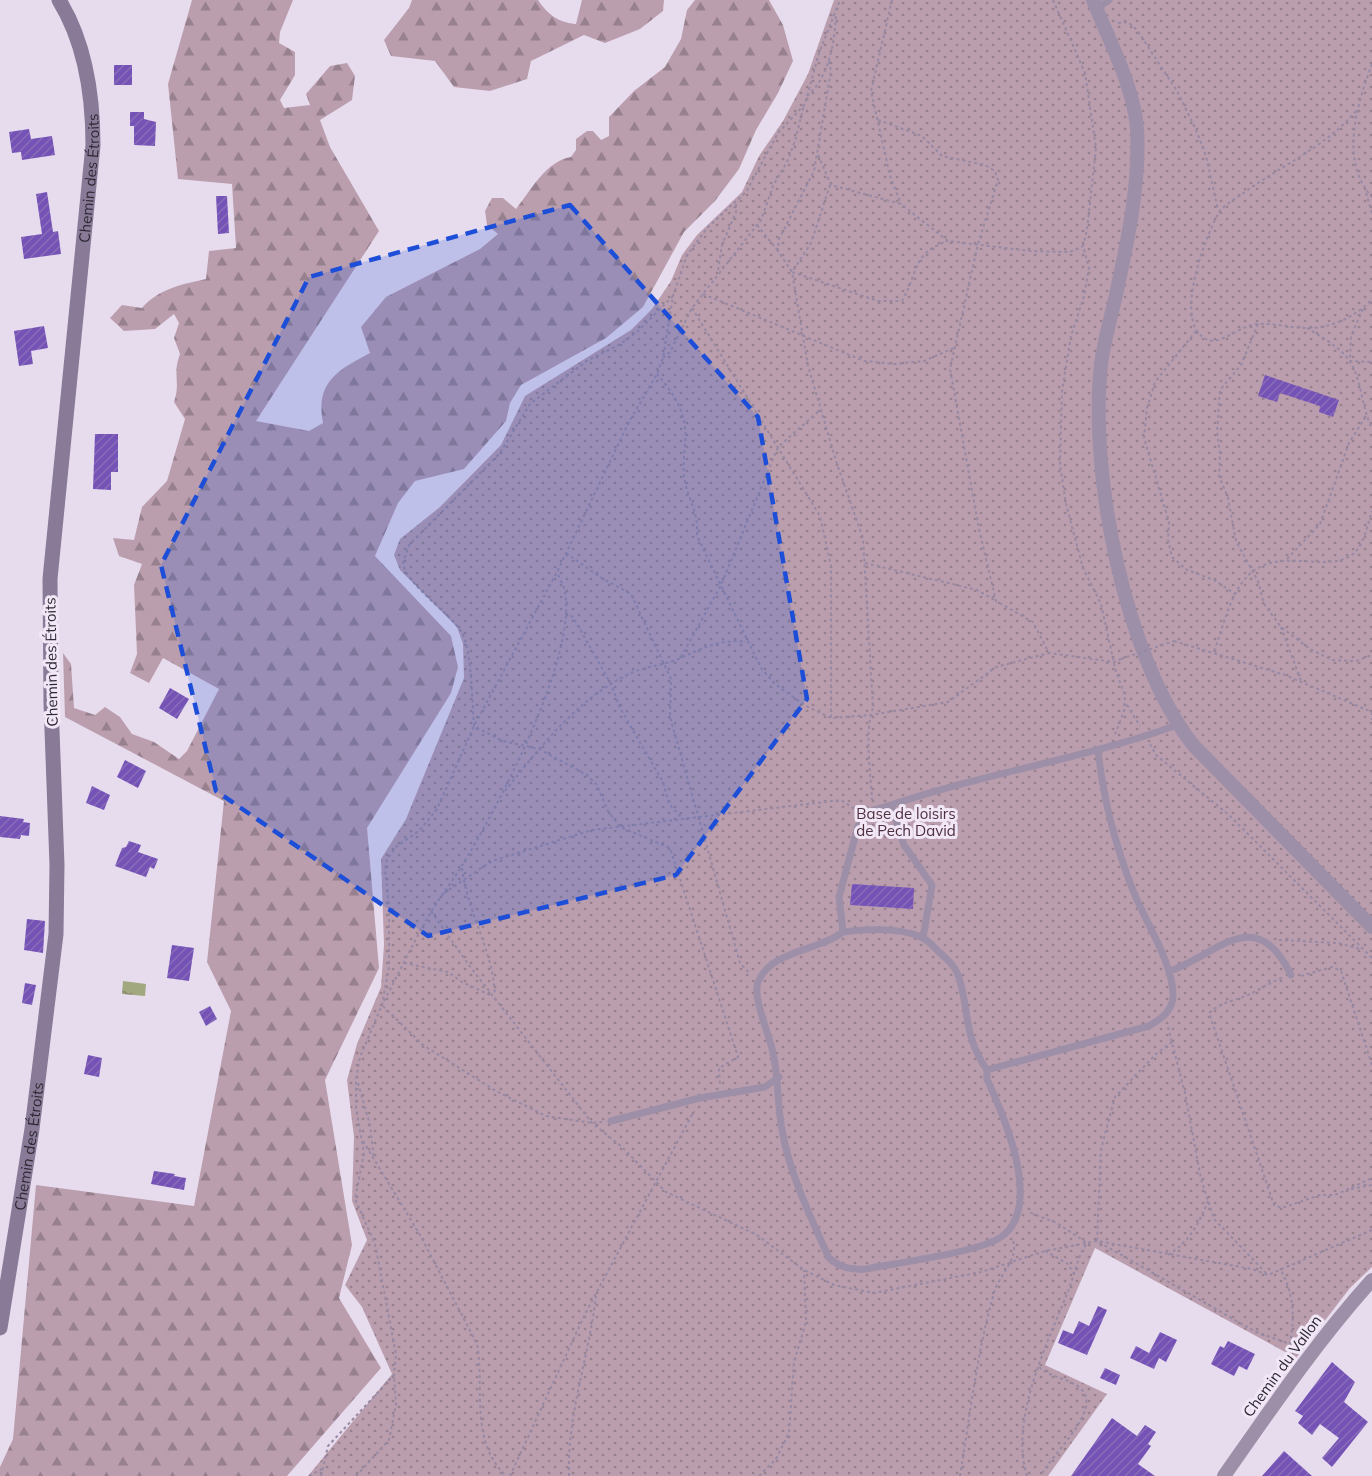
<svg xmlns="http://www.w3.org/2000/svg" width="1372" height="1476" font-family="Mulish,sans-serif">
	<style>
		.forest { fill: url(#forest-firs) }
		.park { fill: url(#park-dots) }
		.water { fill: url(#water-ripples) }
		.building { fill: url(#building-hatch) }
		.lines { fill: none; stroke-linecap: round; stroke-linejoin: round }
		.path { stroke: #9789a4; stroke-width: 2; stroke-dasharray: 3 3; stroke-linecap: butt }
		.lane { stroke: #9d8fa8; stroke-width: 7 }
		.street { stroke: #9d8fa8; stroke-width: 14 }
		.secondary { stroke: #897b98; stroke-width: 15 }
		.path-bridge { stroke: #9789a4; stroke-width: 2; stroke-dasharray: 3 3; stroke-linecap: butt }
		.marked { fill: #1d4ed8; fill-opacity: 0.2; stroke: #1d4ed8; stroke-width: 4.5; stroke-dasharray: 12 8; stroke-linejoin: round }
		.labels { text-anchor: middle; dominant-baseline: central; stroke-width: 6; stroke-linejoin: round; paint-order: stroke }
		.street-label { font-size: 15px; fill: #2d2833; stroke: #f1e7f6 }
		.park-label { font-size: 15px; fill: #4e2f3f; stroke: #f1e7f6 }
	</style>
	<defs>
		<pattern id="forest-firs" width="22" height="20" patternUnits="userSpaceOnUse" patternTransform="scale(1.5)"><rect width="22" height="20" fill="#bb9eae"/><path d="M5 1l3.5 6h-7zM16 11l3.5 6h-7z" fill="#98818e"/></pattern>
		<pattern id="park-dots" width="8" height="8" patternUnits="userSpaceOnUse" patternTransform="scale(1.5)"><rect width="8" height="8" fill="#bb9eae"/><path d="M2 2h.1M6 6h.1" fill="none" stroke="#98818e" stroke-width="1.8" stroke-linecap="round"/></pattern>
		<pattern id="water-ripples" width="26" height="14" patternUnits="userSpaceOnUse" patternTransform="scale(1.5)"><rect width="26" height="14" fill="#a1a77e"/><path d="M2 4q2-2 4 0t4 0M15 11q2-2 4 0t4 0" fill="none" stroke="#848868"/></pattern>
		<pattern id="building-hatch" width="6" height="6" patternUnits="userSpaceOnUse" patternTransform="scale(1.5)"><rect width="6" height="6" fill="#7552b6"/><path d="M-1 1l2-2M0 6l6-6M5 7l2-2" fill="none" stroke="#886db9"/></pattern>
	</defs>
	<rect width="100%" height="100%" fill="#e7dcee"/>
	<!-- forest -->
	<g class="forest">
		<path d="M192,0H293L280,32L279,43L295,52V75L280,100L284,108L310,105L306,94L330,66L347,63L355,76L352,100L320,120L330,147L379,231L256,421L309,431L323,423C315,382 338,370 370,353L361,327L386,297L480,249L498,234L487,225L485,211L492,198H503L516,209C531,190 546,161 571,157L576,150V139L587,131H593L601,140L609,136V117L634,91L665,67L681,39L687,10L695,0H769L783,25L793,61L778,93L756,130L739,169L715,201L684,232L643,307L606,338L521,385L510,403L506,421L464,469L415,481L398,503L375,556L451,636L458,667L451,693L367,828L379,968L325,1080L352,1245L339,1298L381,1368L287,1476H0V1467L13,1439L36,1185L194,1206L231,1011L207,962L224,801L65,717L63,653L71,664L74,708L95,715L105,707L120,717L132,734L154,742L179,759L187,751L219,689L163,658L149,683L130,673L137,654L134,585L142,564L119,556L113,538L134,540L142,507L167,481L185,419L174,402C181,381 172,375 180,354L174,338L179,323L174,314L155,329L124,331L110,318L122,305L142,308C158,289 183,284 206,279L209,251L236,248L232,184L178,179L168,84Z"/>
		<path d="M412,0H538C547,14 559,23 576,24L582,0H664L663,11L640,29L605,43L584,35L531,61L527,79L490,91L454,87L435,61L391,56L384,40L409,8Z"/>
	</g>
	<!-- park -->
	<polygon class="park" points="834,0 1372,0 1372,1267 1350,1288 1296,1358 1095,1248 1045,1365 1107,1394 1048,1476 308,1476 392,1374 362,1307 345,1285 367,1240 352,1201 354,1137 347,1080 357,1044 381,987 384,945 381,859 406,819 464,678 463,644 457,627 400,570 394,555 400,539 440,507 501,445 525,396 631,330 652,309 671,281 682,255 697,235 742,192 759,156 783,121 808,74"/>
	<!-- water -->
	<polygon class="water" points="123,981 146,984 145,996 122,994"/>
	<!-- building -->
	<g class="building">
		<rect x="114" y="65" width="18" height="20"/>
		<polygon points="130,112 144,112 144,119 156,122 155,146 134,145 134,126 130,126"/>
		<polygon points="29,129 31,139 52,136 55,155 22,160 21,152 12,153 9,132"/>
		<polygon points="47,192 53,232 58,231 61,254 24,259 21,237 42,234 36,194"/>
		<polygon points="216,196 227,196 229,233 218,234"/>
		<polygon points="44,326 48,348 31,351 33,364 19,366 14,331"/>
		<polygon points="1265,375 1339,400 1333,417 1319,412 1320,406 1280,393 1277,402 1258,396"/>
		<polygon points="95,434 118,434 118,472 111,472 111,490 93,489"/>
		<polygon points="170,688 189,699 177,719 159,708"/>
		<polygon points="125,760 146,771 138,788 117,777"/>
		<polygon points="92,786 110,795 104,810 86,803"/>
		<polygon points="0,816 24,819 23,822 30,823 29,836 21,835 20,839 0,837"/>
		<polygon points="129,841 141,845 138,852 158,859 154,869 150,867 146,877 115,866 122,848 126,847"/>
		<polygon points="852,884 914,888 913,909 850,905"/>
		<polygon points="27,919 45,921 43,953 24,950"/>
		<polygon points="172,945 194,948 189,981 167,978"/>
		<polygon points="25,983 36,985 32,1005 22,1003"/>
		<polygon points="210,1006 217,1019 206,1026 199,1012"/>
		<polygon points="88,1055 102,1058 99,1077 84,1074"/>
		<polygon points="154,1171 175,1174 174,1176 186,1178 184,1190 151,1184"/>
		<polygon points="1098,1306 1107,1310 1087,1355 1058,1343 1063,1330 1073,1334 1079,1321 1089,1326"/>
		<polygon points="1160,1332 1177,1340 1166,1362 1159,1358 1154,1369 1130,1358 1136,1346 1149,1353"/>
		<polygon points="1228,1341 1255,1354 1247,1370 1239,1366 1234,1376 1211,1364 1220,1346 1224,1348"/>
		<polygon points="1332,1362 1355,1382 1344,1402 1368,1422 1332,1467 1322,1458 1339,1438 1320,1424 1312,1435 1298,1423 1303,1416 1295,1411"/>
		<polygon points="1105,1368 1120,1375 1116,1385 1100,1378"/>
		<polygon points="1112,1418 1137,1436 1145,1425 1156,1432 1148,1444 1151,1446 1138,1464 1155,1476 1071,1476"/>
		<polygon points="1284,1451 1312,1476 1262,1476"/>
	</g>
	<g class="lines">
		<!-- path -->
		<g class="path">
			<polyline points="892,0 871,91 890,176 901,204"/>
			<polyline points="1053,0 1085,73 1096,148 1087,230 1083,246 1089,268 1084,296 1071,336 1062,391 1060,465 1066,504 1083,568 1101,604 1116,672 1125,695 1124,712 1115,734"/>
			<polyline points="1118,23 1128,22 1137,30 1177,91 1196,130 1206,156 1218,210"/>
			<path d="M829,61L831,71L814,171L779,239L778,251L792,272L808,366L837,464L863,538L873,708C864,731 871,775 872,800"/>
			<path d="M1372,64C1357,105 1339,161 1372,197"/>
			<path d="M807,96C829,78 835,41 836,14"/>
			<path d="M1356,111C1327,146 1279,167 1242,194C1235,199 1222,206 1218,214C1205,238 1171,325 1208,340C1221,345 1242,324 1258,324C1275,323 1291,328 1308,328C1332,328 1357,316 1372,299"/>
			<polyline points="878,120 922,136 942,156 985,165 995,171 998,180 978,244 950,369 979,529 996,601 1033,622 1049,653 1114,662 1121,659"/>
			<polyline points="818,155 831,185 901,204 948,241 1030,251 1070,252 1083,246"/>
			<path d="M830,185L811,243L792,272L878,301H902C919,271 912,253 948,241"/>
			<polyline points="1366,193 1372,213"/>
			<polyline points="757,225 778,251"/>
			<polyline points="718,270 722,245 736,212 736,204"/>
			<polyline points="703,294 864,361 894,364 924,361 956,347"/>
			<path d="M673,296L638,331L619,345L588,360L530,404L500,453L409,545L403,563C406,585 449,611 462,633C472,649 472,706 474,726L503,741L539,749L587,775L597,785L608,811L620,827L670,848L738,1057L719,1068L720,1086"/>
			<polyline points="692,308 820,516 831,566 831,718"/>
			<polyline points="1363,309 1351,336 1350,361 1372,362"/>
			<polyline points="1258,324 1241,365 1220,390 1217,432 1220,453 1219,476 1228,498 1236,541 1258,581 1264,604 1281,627 1310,649 1332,660 1356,661 1372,655"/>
			<path d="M1307,328C1321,337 1339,346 1349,360C1362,379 1361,407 1372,428"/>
			<polyline points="1196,331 1155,382 1147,408 1144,438 1169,522 1168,540 1172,557 1187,570 1214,580 1235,594"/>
			<polyline points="663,358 670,352 692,308 761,220 773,186 787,162 795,141 804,105"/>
			<path d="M657,374C669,388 683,407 685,427C687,445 681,463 685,482C690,505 698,509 697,536L761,668L775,684L806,706L831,718L871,715L948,702L996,667L1049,653"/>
			<polyline points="566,553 600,577 631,594 671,679 670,717 740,963 750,974"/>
			<polyline points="1287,559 1320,524 1349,443 1366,416"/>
			<polyline points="865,563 977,590 996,601"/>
			<polyline points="565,613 573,617 611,684 620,708 663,782 669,804 683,819"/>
			<polyline points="1281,627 1301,681"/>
			<polyline points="1174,641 1285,675 1372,712"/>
			<path d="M1214,651C1224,626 1230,590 1252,572C1285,546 1334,577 1357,550C1365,540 1368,522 1372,511"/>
			<polyline points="681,657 721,585 778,447 820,410"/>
			<polyline points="1127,705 1140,726"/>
			<polyline points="1372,712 1372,720"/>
			<polyline points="1150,744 1156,755 1229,815 1372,958"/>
			<path d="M505,791C541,746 581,694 636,671C649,666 663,665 676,660C699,650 720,638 746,642"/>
			<path d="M462,868C467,912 493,950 495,995"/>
			<polyline points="444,893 492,861 592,830 841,800 859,812"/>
			<polyline points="431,911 468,964 592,1123 622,1147 666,1192 757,1235 804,1270 834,1285 874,1293 981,1272 1045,1251 1087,1243 1057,1223 1028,1212"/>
			<polyline points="1279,940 1338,943 1360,949"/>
			<polyline points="404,963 448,972 462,982 492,996"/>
			<polyline points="1301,976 1332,967 1341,971 1372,1065"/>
			<path d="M1282,978C1269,983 1259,990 1248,995C1234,1001 1221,1002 1209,1013L1274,1205L1282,1208L1320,1195H1335L1372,1178"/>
			<path d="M384,1001C400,971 414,941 431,912C440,897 452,882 461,867C496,811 581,651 564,588C562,583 559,577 557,572"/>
			<polyline points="383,1006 423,1045 496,1091 546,1116 592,1123 602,1122"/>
			<polyline points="1168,1027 1185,1093 1201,1179 1214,1219 1266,1273"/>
			<path d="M1172,1042L1156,1054L1115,1097L1101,1149L1097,1241L1256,1332L1290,1344C1295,1315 1294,1296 1281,1270"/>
			<polyline points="358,1083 370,1125 374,1159"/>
			<path d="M363,1141L420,1235L477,1344C485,1389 469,1440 506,1476"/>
			<polyline points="1351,1189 1372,1185"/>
			<polyline points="1045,1251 1068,1264 1075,1275"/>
			<path d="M1168,1255C1190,1241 1198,1225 1208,1201"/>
			<path d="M1039,1367C1051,1378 1068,1378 1080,1388C1105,1409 1050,1455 1041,1476"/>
			<polyline points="309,1476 322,1469"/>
			<polyline points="321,1476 328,1446 394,1375 396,1354 375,1244 355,1199 364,1153 356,1108 356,1079 360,1057 382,1005 389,967 389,906 385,869 387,859 396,847 420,830 437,809 474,726 557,572 629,422 657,374 663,358 673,296 687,255 708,227 746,192 778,133 805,104 819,53 840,0"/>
			<polyline points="356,1476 389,1440 396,1404 394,1375"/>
			<polyline points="510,1476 585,1314 694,1111"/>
			<path d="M569,1476C567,1414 589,1357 596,1296"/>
			<polyline points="759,1476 776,1459 789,1433 794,1362 806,1322 804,1270"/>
			<path d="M960,1476C970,1415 977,1352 994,1293C999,1274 1021,1258 1012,1238"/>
			<path d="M1027,1476C1009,1419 1048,1342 1069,1289C1075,1273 1077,1257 1087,1243L1097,1241L1252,1269L1268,1275L1372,1230"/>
		</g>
		<!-- lane -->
		<g class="lane">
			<polyline points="1096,9 1109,0"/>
			<path d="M891,805L873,810L858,826L839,897L843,932C867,929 899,927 921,937C928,940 934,947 939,952C947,959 956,967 959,978C970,1013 963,1035 987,1070L1005,1065L1149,1026C1161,1019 1173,1011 1173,995C1173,962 1144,920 1132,888C1115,844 1103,797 1098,750"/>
			<path d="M843,932C819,951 771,950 758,982C752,997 770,1036 773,1053C779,1078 777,1104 782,1130C790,1175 810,1216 829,1258C841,1268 851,1270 866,1269C896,1263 980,1252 1001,1237C1044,1207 1004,1116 987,1079V1070"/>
			<path d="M923,938L932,885L904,845L891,805C985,773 1084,759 1177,725"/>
			<path d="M1170,971C1218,954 1256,902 1291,975"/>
			<polyline points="611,1121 700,1098 765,1087 779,1077"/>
		</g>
		<!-- street -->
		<g class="street">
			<path d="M1093,0C1109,41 1133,84 1137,128C1140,180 1129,235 1118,285C1113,312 1104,338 1101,365C1089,474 1125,659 1194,746L1372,927"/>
			<path d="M1224,1476C1271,1409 1317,1341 1372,1280"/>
		</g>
		<!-- secondary -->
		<path class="secondary" id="s1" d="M0,1328L32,1129L56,934L57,865L51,703L50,579L93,145C93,95 86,44 59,0"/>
		<!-- path-bridge -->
		<polyline class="path-bridge" points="1121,659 1174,641"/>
	</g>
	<!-- marked area -->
	<path class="marked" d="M570,205L758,417L807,699L676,875L428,936L216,791L161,565L309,277Z"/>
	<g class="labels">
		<!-- street labels -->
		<g class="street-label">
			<text stroke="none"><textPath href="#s1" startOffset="1156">Chemin des Étroits</textPath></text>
			<text transform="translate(51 662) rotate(-91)">Chemin des Étroits</text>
			<text stroke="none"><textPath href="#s1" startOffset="184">Chemin des Étroits</textPath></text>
			<text transform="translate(1282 1366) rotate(-54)">Chemin du Vallon</text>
		</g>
		<!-- park labels -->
		<g class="park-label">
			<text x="906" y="813">Base de loisirs<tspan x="906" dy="17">de Pech David</tspan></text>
		</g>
	</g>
</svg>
